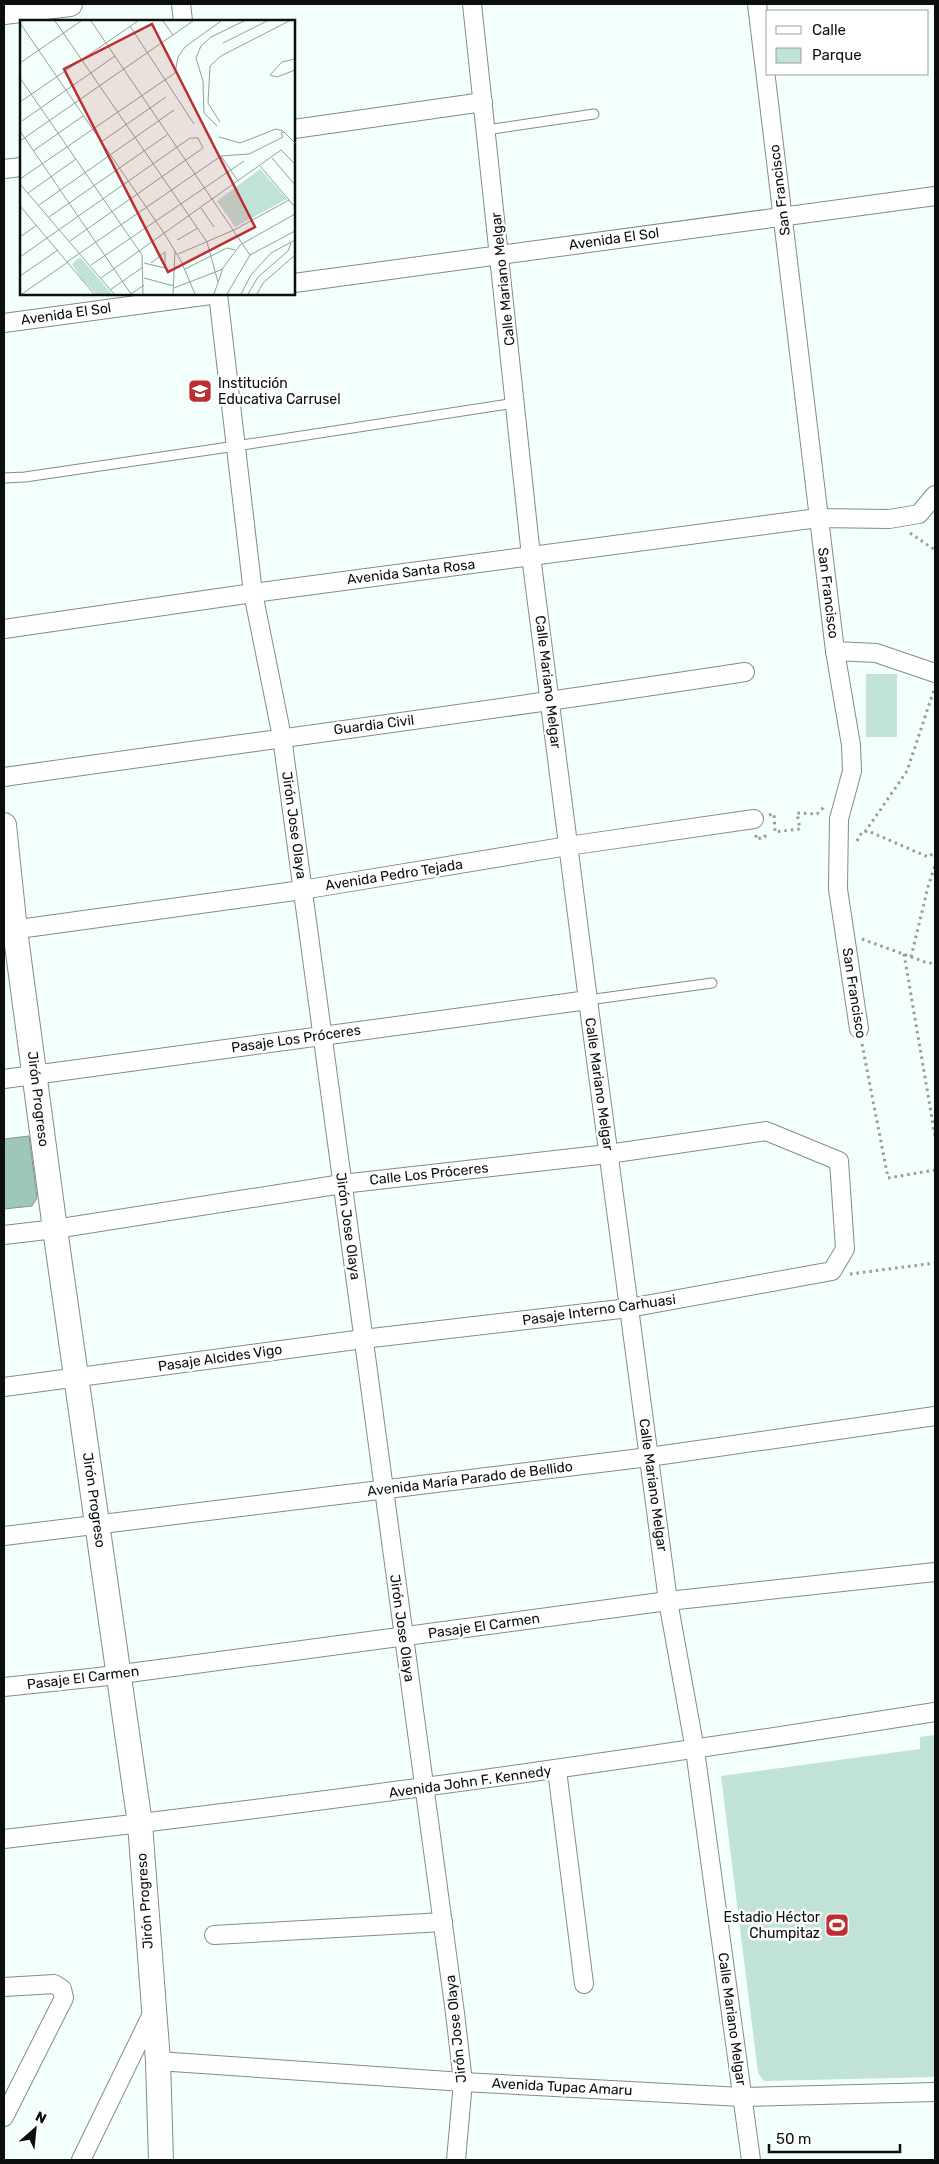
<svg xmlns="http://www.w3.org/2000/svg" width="939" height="2164" font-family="Rubik,sans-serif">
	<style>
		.green { fill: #c0e2d7 }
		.building { fill: #9dc7ba; stroke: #879590 }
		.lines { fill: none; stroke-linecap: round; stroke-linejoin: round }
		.lane-casing { stroke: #808d89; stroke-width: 11 }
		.street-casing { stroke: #808d89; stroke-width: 20 }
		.secondary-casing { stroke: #808d89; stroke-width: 26 }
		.path { stroke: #959e9b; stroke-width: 3; stroke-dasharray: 2.5 4; stroke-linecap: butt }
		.lane { stroke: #fff; stroke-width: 9 }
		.street { stroke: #fff; stroke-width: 18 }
		.secondary { stroke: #fff; stroke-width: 24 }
		.labels { text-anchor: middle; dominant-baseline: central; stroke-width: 5; stroke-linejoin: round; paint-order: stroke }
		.street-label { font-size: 14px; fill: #0a0f0e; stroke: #fff }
		.poi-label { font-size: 14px; fill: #0a0f0e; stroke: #fff; text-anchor: start }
		.inset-road { fill: none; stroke: #969f9c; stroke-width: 1 }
		.view { fill: #bd2d32; fill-opacity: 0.15; stroke: #bd2d32; stroke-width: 2.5 }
		.inset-edge { fill: none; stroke: #0a0f0e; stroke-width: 2.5 }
	</style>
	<rect width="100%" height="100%" fill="#f3fffb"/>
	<!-- green -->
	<g class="green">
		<rect x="866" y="674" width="31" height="63"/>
		<polygon points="935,1735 935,2077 764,2081 758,2073 721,1776 920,1749 920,1737"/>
	</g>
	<!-- building -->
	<polygon class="building" points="29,1136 37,1198 32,1206 4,1209 4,1139"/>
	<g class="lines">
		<!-- lane casing -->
		<g class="lane-casing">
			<g id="lane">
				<polyline points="486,130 594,114"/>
				<polyline points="4,478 25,477 236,446 515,403"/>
				<polyline points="588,1000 712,983"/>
			</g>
		</g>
		<!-- street casing -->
		<g class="street-casing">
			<g id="street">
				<polyline points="181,4 183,21"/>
				<polyline points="472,4 531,556 588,1000 668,1601 695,1750 751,2160"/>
				<polyline points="757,4 835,651 851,745 852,771 839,819 838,889 859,1029"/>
				<polyline points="294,129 483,102"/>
				<polyline points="4,169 21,167"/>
				<polyline points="294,283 935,196"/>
				<polyline points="218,294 253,593 282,737 455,2013 463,2082 456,2160"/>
				<polyline points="4,323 218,294"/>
				<polyline points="4,629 253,593 818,518 889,519 919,514 935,495"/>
				<polyline points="835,651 876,653 935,673"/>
				<path d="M4,777C251,742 498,710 745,672"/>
				<polyline points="4,931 302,890 568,846 754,819"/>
				<polyline points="4,1079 588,1000"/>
				<polyline points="4,1235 55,1229 342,1184 608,1154 766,1131 839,1161 845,1249 832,1271 629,1308 363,1339 4,1387"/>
				<polyline points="4,1536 649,1457 935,1416"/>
				<polyline points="4,1687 99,1677 668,1601 935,1572"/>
				<polyline points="557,1770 584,1984"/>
				<path d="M4,1839C315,1804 626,1761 935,1712"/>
				<polyline points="214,1935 443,1922"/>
				<polyline points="4,1987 54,1984 62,1989 64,1998 4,2117"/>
				<polyline points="158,2061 463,2082 742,2097 935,2092"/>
				<polyline points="81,2160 154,2010"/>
			</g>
		</g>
		<!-- secondary casing -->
		<g class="secondary-casing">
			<g id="secondary">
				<polyline points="4,12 70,4"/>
				<polyline points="4,825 15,930 55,1229 140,1824 158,2061 161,2160"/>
			</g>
		</g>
		<!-- path -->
		<g class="path">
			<polyline points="910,533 935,550"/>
			<polyline points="769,815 774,814 775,832 800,829 797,813 817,814 825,806"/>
			<polyline points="865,832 907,771 934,690"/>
			<polyline points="756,835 756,839 765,837 765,832"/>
			<polyline points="857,841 862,832 868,831 928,857 935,852"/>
			<polyline points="862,939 925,962 935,964"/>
			<polyline points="904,954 935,1136"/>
			<polyline points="911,957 928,887 935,865"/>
			<polyline points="862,1044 888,1178 935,1170"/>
			<polyline points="850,1274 935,1263"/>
		</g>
		<!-- lane -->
		<use href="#lane" class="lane"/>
		<!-- street -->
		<use href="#street" class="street"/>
		<!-- secondary -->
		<use href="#secondary" class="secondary"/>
	</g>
	<!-- icons -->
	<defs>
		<g id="school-square" transform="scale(1.25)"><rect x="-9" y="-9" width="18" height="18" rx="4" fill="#bd2d32" stroke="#fff"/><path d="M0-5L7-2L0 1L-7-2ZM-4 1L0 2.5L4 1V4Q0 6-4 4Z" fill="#fff"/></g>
		<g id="stadium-square" transform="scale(1.25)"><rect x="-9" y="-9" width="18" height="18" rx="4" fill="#bd2d32" stroke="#fff"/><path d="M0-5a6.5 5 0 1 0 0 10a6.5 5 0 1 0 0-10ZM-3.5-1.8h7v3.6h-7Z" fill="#fff"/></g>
	</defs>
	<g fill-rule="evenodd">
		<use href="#school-square" x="200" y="391"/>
		<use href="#stadium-square" x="837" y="1925"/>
	</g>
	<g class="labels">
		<!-- street labels -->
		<g class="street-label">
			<text transform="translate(780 190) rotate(-97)">San Francisco</text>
			<text transform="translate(614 239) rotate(-8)">Avenida El Sol</text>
			<text transform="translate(503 279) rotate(-96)">Calle Mariano Melgar</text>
			<text transform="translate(66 314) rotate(-8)">Avenida El Sol</text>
			<text transform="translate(411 572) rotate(-7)">Avenida Santa Rosa</text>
			<text transform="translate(828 593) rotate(83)">San Francisco</text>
			<text transform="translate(548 682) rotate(83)">Calle Mariano Melgar</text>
			<text transform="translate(374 725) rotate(-7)">Guardia Civil</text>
			<text transform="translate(294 825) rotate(82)">Jirón Jose Olaya</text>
			<text transform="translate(394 875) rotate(-9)">Avenida Pedro Tejada</text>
			<text transform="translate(854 993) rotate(81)">San Francisco</text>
			<text transform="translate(296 1039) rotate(-8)">Pasaje Los Próceres</text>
			<text transform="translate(599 1084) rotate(82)">Calle Mariano Melgar</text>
			<text transform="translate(38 1099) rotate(83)">Jirón Progreso</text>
			<text transform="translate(429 1174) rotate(-6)">Calle Los Próceres</text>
			<text transform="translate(348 1226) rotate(82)">Jirón Jose Olaya</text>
			<text transform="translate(599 1310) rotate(-8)">Pasaje Interno Carhuasi</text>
			<text transform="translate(220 1358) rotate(-8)">Pasaje Alcides Vigo</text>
			<text transform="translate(470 1479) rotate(-7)">Avenida María Parado de Bellido</text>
			<text transform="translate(653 1485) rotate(82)">Calle Mariano Melgar</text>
			<text transform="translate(94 1500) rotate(82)">Jirón Progreso</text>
			<text transform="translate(484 1626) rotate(-8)">Pasaje El Carmen</text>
			<text transform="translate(402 1628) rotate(82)">Jirón Jose Olaya</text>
			<text transform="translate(83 1678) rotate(-7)">Pasaje El Carmen</text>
			<text transform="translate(470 1782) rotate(-8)">Avenida John F. Kennedy</text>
			<text transform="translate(145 1901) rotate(-94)">Jirón Progreso</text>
			<text transform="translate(732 2019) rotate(82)">Calle Mariano Melgar</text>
			<text transform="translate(456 2029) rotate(-96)">Jirón Jose Olaya</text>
			<text transform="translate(562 2087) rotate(3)">Avenida Tupac Amaru</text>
		</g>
		<!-- poi labels -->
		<g class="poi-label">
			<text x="218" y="383">Institución<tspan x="218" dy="16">Educativa Carrusel</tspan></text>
			<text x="820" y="1917" text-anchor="end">Estadio Héctor<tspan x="820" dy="16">Chumpitaz</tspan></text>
		</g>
	</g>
	<!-- overview -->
	<g transform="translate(20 20)">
		<rect width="275" height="275" fill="#f3fffb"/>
		<path d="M240,149L267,179L215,207L197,181ZM60,237L92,274H76L61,258L52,244Z" fill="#c0e2d7"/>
		<path class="inset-road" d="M35,1L187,222L198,262M71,1L230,235M143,1L153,15M0,3L144,213L161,241L175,274M110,6L174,104M203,23L247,1M275,39L262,42L250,55L257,57L275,50M0,43L61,1M0,58L122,235L123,274M0,82L118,1M2,101L95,36M200,102L188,83L190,46L201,36L269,1M197,106L184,93L183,61L176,38L181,26L191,17L224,1M0,111L111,274L124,265M199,117L220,123L256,109L263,111L275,123M0,121L173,1M81,122L146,77M13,131L63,96M201,136L218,161M252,138L275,165M240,146L275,187M0,159L155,53L158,37L165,27L201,1M0,164L94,274M8,173L56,139M19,185L154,90M0,186L74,274M181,188L194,207M29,197L147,115M0,217L17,205M157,220L178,208M158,234L214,210L269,180M0,237L170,118H178L183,128L50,221M47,242L201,136L229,134L263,117L261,113L264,112M124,243L145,248V232L131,243M71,245L224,141M165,249L207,228L215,230M0,256L38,230M81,258L261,130L275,144M124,258L154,266M154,268L203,249M90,270L123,247M2,274L48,242M153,274L155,231M194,274L203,248L220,225L275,194M207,274L230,235L275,211M221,274L231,255L251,233L275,220M228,274L238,257L268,231L271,223M237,274L243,263L275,235"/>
		<path class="view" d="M132,4L235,207L148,252L44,49Z"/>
		<rect width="275" height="275" class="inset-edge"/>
	</g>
	<!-- border -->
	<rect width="939" height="2164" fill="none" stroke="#0a0f0e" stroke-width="10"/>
	<!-- legend -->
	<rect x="766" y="10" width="162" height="65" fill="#ffffff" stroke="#9d9f9f"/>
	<rect x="776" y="26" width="25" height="8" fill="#ffffff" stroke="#9d9f9f"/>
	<text x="812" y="35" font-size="15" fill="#0a0f0e">Calle</text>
	<rect x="776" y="48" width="25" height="15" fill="#c0e2d7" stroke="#9d9f9f"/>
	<text x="812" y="60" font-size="15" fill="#0a0f0e">Parque</text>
	<!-- north arrow -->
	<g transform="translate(35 2129) rotate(27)" stroke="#ffffff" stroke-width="4" paint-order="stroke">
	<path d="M0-4L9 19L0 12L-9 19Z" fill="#0a0f0e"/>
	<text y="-8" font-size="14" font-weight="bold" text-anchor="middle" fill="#0a0f0e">N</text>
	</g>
	<!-- scale -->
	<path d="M769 2144v8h131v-8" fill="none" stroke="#0a0f0e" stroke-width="2.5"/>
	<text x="776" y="2144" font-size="15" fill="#0a0f0e" stroke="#ffffff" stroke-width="4" paint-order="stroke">50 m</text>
</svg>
